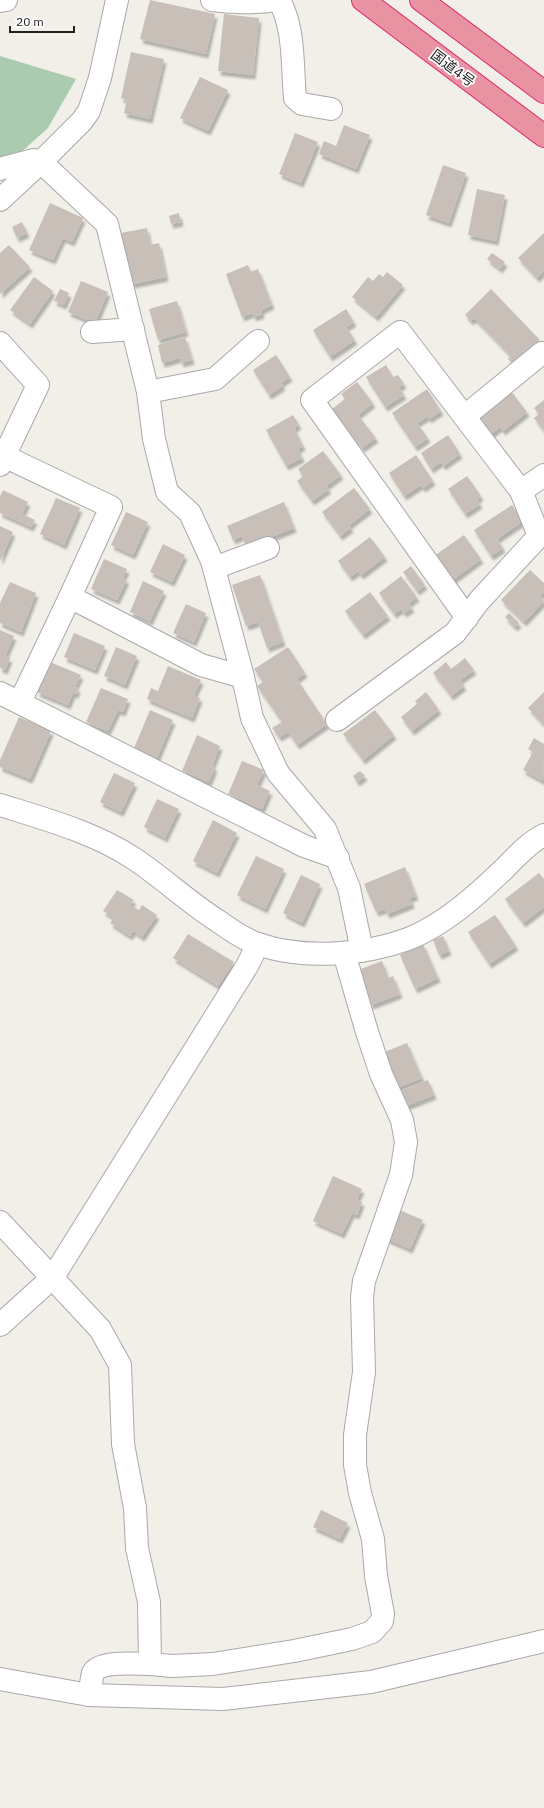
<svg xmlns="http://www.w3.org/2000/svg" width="544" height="1808" font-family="'IBM Plex Sans','Noto Sans JP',sans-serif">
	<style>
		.cemetery { fill: #aacbaf }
		.building { fill: #c7bfb8; filter: url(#shadow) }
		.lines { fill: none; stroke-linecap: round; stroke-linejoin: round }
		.minor-casing { stroke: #a9a9a9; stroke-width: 24 }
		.highway-casing { stroke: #dc2a67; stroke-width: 24 }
		.minor { stroke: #fff; stroke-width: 22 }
		.highway { stroke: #e892a2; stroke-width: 22 }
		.labels { text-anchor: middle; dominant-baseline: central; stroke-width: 3.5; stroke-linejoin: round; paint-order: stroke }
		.street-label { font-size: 14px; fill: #222; stroke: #fff }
	</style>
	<defs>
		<filter id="shadow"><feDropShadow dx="2.5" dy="4.5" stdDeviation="1" flood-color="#0004"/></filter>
	</defs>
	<rect width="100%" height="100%" fill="#f2efe9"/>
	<!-- cemetery -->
	<polygon class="cemetery" points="0,56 76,79 48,128 0,171"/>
	<!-- building -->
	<g class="building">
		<polygon points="150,0 215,14 206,54 140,39"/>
		<polygon points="224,14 259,18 253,75 218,71"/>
		<polygon points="131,52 164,59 150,119 124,113 127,100 121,98"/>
		<polygon points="200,77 228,90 208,131 180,118"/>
		<polygon points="344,125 370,135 356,169 319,154 324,141 336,146"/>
		<polygon points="295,133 318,142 301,183 279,174"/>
		<polygon points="443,165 466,173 449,223 426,215"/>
		<polygon points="477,189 505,195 496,241 468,235"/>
		<polygon points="50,203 83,218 72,242 63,238 53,260 29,250"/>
		<polygon points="179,213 181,222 171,224 169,216"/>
		<polygon points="22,222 27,233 17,238 12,227"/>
		<polygon points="147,228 150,245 159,243 166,277 132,284 121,233"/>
		<polygon points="544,233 544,271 537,278 518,258"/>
		<polygon points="9,245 30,267 0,294 0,253"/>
		<polygon points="492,253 505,262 500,269 487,259"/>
		<polygon points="248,265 251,272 258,269 272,305 261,310 262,314 254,317 252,313 242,317 226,274"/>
		<polygon points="387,272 403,285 376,317 352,297 368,277 373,281 379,274 383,277"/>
		<polygon points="34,277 53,291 30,324 10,310"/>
		<polygon points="81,281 108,292 95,323 68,312"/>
		<polygon points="60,289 69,293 64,305 54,301"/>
		<polygon points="491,289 539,339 513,365 508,359 511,356 474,318 471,321 465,315"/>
		<polygon points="177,301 186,332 158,340 149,309"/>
		<polygon points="346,309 354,322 346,327 355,340 330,357 313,330"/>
		<polygon points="185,337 192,360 181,363 180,358 162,363 158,345"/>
		<polygon points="276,355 290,377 281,383 283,386 269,395 253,370"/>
		<polygon points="386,365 393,377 398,375 404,384 399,387 404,395 385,407 366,377"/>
		<polygon points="357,382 373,403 358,415 376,438 362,448 332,409 345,399 341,394"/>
		<polygon points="427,389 441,411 429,419 428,416 417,423 428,438 415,447 392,413"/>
		<polygon points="510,390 527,412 503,431 500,427 490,435 476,417"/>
		<polygon points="544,400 544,431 534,418 539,414 534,408"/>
		<polygon points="293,415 299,425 294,428 303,446 298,449 302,458 286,466 266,430"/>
		<polygon points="448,435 460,454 443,466 441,462 431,469 421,453"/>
		<polygon points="323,451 341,475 326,486 329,489 312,501 297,481 303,476 298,469"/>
		<polygon points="416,455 433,481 423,488 421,485 404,496 389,473"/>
		<polygon points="467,476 481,496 477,499 480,504 465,514 448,489"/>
		<polygon points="354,488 370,509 349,525 351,528 340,536 322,512"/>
		<polygon points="3,490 28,502 22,514 35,520 31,527 0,513 0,496"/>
		<polygon points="56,498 80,508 64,545 40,534"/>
		<polygon points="284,502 294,528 246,547 242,536 233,540 227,526"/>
		<polygon points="512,505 523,521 497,539 503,548 491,556 474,530"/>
		<polygon points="126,512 148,522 133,555 111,545"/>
		<polygon points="0,526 13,532 0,561"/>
		<polygon points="464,535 481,559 451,581 434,556"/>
		<polygon points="370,537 385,557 361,575 358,571 350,577 338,561"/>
		<polygon points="163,544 185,555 172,582 150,572"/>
		<polygon points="104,559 127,569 123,578 127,579 117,600 91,589"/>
		<polygon points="411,566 425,585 417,591 403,572"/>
		<polygon points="530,570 544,583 544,592 540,596 544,601 524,622 501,600"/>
		<polygon points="260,575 283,642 267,648 258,622 246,626 232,585"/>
		<polygon points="401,576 417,597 409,603 412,608 404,613 401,609 394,614 379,593"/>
		<polygon points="143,581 164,591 150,621 130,612"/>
		<polygon points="10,582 36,593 21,632 0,623 0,603"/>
		<polygon points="370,592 388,616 363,635 345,611"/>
		<polygon points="186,604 206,613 194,642 173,633"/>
		<polygon points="509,613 519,623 515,627 505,617"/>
		<polygon points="0,630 14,636 5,656 10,658 5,670 0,668"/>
		<polygon points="74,633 105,646 95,670 64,657"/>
		<polygon points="116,647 137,656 125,685 104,676"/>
		<polygon points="288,647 305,673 297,679 327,724 297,745 288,732 279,737 272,728 282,722 257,686 263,682 254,669"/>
		<polygon points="465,658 474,670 460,680 464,686 451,696 433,673 446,662 451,669"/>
		<polygon points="50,662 81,675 75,687 78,688 76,694 73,693 68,705 37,692"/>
		<polygon points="168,666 201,680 194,695 200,698 192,718 147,699 151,688 158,691"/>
		<polygon points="101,688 128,699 123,712 118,710 108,731 86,722"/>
		<polygon points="426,692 439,710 412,731 401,717 417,704 415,701"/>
		<polygon points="544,692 544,725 528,708"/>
		<polygon points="150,710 173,720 157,758 134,748"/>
		<polygon points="375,710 394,735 363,760 343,734"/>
		<polygon points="19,717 51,731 30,779 0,767 0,760"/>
		<polygon points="197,735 220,746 212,766 215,767 209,782 182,771"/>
		<polygon points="534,738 544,744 543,781 523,770 533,752 528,749"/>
		<polygon points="242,761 264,770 257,785 270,791 262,809 228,794"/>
		<polygon points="360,771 365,776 357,782 353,776"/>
		<polygon points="114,773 135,783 121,812 100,802"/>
		<polygon points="157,799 179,809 165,838 144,827"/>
		<polygon points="213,820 237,833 217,873 193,861"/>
		<polygon points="256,856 284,869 265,909 237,895"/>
		<polygon points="405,867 416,896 410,898 412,904 387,914 385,909 376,912 364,884"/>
		<polygon points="539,873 544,879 544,907 523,923 505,899"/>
		<polygon points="301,875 320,884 302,923 283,913"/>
		<polygon points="117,890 134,900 130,905 139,910 142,905 157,915 142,937 133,931 130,936 110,923 114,918 103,911"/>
		<polygon points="495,915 516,946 489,964 468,932"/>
		<polygon points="188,934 234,962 218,986 173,958"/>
		<polygon points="443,936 449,951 439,955 433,940"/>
		<polygon points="423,944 438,978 415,989 400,955"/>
		<polygon points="382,961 388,978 393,976 400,994 371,1005 358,970"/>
		<polygon points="407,1043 422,1078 396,1088 382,1053"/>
		<polygon points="428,1080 434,1095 406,1106 400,1091"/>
		<polygon points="333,1176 362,1189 357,1199 362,1202 357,1215 352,1213 342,1234 313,1221"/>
		<polygon points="397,1209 423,1220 410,1249 385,1238"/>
		<polygon points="321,1510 348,1523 340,1539 313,1527"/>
	</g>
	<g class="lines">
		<!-- minor casing -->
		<g class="minor-casing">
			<g id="minor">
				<path d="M212,0C234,3 256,3 277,0"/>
				<path d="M279,0C295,29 292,65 295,98L302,104L331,109"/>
				<polyline points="0,1 6,0"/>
				<polyline points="0,169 33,160 41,162 107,224 148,392 154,439 167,492 190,513 212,561 243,677 252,718 278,773 325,829 349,888 362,951"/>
				<polyline points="0,200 41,162 82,121 89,111 100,78 117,0"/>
				<polyline points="92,332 133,329"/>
				<polyline points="0,343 38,385 0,465"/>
				<polyline points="148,392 215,379 258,341"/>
				<polyline points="465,416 542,353"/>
				<polyline points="4,456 111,507 70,597 20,702"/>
				<polyline points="521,491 544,475"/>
				<polyline points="214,568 268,548"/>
				<polyline points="70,597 201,665 243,677"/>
				<polyline points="0,693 304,846 338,858"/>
				<polyline points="337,720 455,633 479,601 539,536 521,491 400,332 312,400 467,618"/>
				<path d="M0,805C45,819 93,832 133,858C162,877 188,902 218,921C229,929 246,940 258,944C303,960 365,955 408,939C444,925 477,895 504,869C515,858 529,842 544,835"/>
				<path d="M0,1222L100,1329L120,1365L123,1444L135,1508L137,1548L149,1602L150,1664C137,1664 99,1660 93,1673C91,1680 91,1688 89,1695"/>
				<polyline points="0,1325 53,1277 247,966 258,944"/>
				<polyline points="150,1664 172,1666 213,1664 294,1651 352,1639 372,1632 382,1621 383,1614 376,1576 373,1539 360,1493 355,1465 355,1435 364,1372 362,1297 364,1281 401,1175 406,1142 402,1120 381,1074 367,1032 344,953"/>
				<polyline points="0,1679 89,1695 223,1699 371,1682 544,1641"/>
			</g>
		</g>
		<!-- highway casing -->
		<g class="highway-casing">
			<g id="highway">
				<polyline points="363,0 544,136"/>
				<polyline points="421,0 544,92"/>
			</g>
		</g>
		<!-- minor -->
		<use href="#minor" class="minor"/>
		<!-- highway -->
		<use href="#highway" class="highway"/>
	</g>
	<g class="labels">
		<!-- street labels -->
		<g class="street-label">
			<text transform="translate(453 68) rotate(37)">国道4号</text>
		</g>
	</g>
	<!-- scale -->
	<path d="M10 26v6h64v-6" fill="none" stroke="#222222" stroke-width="2"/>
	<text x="16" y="26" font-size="12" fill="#222222" stroke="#ffffff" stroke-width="3" paint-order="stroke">20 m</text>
</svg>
